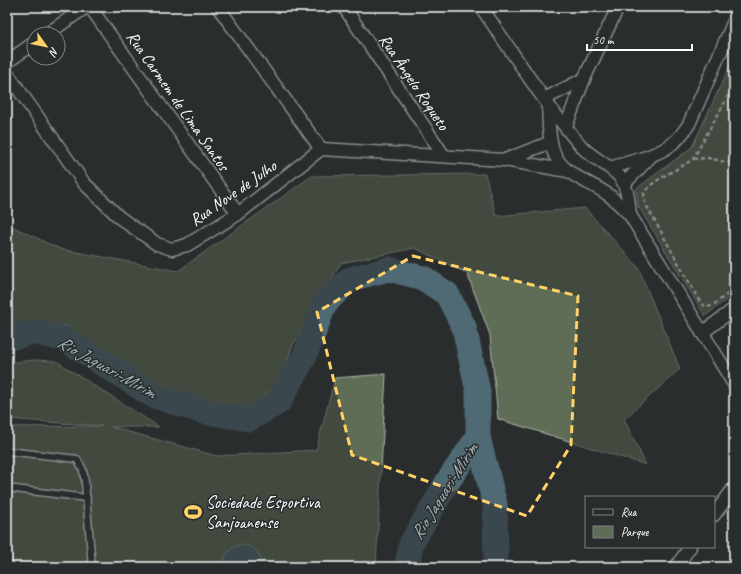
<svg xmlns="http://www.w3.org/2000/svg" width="741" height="574" font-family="Caveat,sans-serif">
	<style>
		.green { fill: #5e6d56; stroke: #aeb6aa }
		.water { fill: #4f6974; stroke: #95a5ac }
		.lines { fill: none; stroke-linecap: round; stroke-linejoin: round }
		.river { stroke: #4f6974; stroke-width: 25 }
		.lane-casing { stroke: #fff; stroke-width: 9 }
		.street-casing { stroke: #fff; stroke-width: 15 }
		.path { stroke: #fff; stroke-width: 2.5; stroke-dasharray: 4 3; stroke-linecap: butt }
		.lane { stroke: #2a2d2e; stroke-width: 6 }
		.street { stroke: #2a2d2e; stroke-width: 12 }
		.marked { fill: none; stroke: #ffd166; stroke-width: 3; stroke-dasharray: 8 5; stroke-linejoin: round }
		.labels { text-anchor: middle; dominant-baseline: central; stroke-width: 3; stroke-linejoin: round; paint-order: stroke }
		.street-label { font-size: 17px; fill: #fff; stroke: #2a2d2e }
		.poi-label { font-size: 17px; fill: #fff; stroke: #2a2d2e; text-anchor: start }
		.water-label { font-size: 18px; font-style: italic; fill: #a7b4ba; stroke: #2a2d2e }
	</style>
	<rect width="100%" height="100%" fill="#2a2d2e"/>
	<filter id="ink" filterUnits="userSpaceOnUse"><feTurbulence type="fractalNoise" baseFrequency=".025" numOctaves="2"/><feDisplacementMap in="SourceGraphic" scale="8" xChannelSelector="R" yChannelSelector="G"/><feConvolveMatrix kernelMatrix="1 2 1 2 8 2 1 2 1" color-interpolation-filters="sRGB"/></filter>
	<g filter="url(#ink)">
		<!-- green -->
		<g class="green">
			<polygon points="734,57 734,294 705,316 638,206 636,189 692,147"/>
			<polygon points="485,174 496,216 585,208 638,267 680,369 624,419 646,465 498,419 490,335 467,273 415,248 341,263 293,345 278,385 244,412 166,392 66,326 7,325 7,224 60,249 178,271 312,176"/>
			<polygon points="34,360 56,361 159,427 111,427 217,456 316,450 335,378 386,374 376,567 7,567 7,427 102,426 7,419 7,363"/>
		</g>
		<!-- water -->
		<path class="water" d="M238,545C252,544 262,552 261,567H224C222,556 229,549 238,545Z"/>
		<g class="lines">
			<!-- river -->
			<g class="river">
				<polyline points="7,339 33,332 64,339 152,395 204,412 249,419 279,402 305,355 325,303 350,279 389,269 423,278 447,294 464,327 478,391 478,437 448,481 411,544 407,567"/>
				<polyline points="478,437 495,505 496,567"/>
			</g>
			<!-- lane casing -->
			<g class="lane-casing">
				<g id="lane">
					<polyline points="7,451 77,459 83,470 85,482 92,567"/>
					<polyline points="7,488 87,498"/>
				</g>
			</g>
			<!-- street casing -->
			<g class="street-casing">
				<g id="street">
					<polyline points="90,7 238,214"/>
					<polyline points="218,7 321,149"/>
					<polyline points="344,7 444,156"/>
					<path d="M481,7C514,54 544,104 582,147C593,159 614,167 622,180C628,190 629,204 630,215"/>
					<polyline points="47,34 86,7"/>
					<polyline points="7,62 34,43"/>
					<polyline points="7,73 84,183 120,218 157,244 172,249 187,245 238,214 321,149 504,160 568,171"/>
					<polyline points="544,99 584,79"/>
					<path d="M548,104C549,120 548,139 554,153C563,176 592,182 610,196C617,202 624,209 630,215L734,384"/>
					<polyline points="566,126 584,79 618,7"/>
					<polyline points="505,160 551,142"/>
					<path d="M610,168C628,162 659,156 673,143C680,138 684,131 689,124L734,21"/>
					<polyline points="624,184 651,156"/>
					<polyline points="702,333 734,309"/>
					<polyline points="714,515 734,488"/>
					<polyline points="676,567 690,547"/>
				</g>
			</g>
			<!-- path -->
			<g class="path">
				<path d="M734,82L726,100L693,159C677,171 657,176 644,193L645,203L700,302L706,307L712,306L734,289"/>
				<polyline points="693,159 708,158 734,164"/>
			</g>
			<!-- lane -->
			<use href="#lane" class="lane"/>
			<!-- street -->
			<use href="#street" class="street"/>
		</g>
	</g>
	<!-- marked area -->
	<path d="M0 0H741V574H0ZM413,256L578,296L571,445L527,516L352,455L317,312Z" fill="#2a2d2e" fill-opacity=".55" fill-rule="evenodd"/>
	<path class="marked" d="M413,256L578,296L571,445L527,516L352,455L317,312Z"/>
	<!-- icons -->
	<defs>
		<g id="stadium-bare" transform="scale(1.38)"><path d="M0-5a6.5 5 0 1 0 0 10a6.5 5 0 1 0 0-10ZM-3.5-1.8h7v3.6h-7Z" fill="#ffd166" stroke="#2a2d2e" stroke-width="2.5" paint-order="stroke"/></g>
	</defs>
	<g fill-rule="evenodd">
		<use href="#stadium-bare" x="193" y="512"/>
	</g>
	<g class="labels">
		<!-- street labels -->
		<g class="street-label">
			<text transform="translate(414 82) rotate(56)">Rua Ângelo Roqueto</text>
			<text transform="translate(178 101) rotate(55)">Rua Carmem de Lima Santos</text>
			<text transform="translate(233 193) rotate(-35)">Rua Nove de Julho</text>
		</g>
		<!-- poi labels -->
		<g class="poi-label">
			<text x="206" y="502">Sociedade Esportiva<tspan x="206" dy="20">Sanjoanense</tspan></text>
		</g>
		<!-- water labels -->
		<g class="water-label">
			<text transform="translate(107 367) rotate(29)">Rio Jaguari-Mirim</text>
			<text transform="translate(444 491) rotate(-58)">Rio Jaguari-Mirim</text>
		</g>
	</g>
	<!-- margin -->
	<rect width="741" height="574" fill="none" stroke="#2a2d2e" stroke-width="24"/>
	<rect x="12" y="12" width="717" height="550" fill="none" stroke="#fff" stroke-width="1.5" filter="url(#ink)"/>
	<!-- legend -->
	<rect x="585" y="496" width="130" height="52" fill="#2a2d2e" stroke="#7f8182"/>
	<rect x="593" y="509" width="20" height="6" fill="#2a2d2e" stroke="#7f8182"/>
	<text x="621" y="516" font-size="12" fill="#ffffff">Rua</text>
	<rect x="593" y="526" width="20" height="12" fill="#5e6d56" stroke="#7f8182"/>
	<text x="621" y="536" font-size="12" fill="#ffffff">Parque</text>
	<!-- north arrow -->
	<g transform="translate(46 46) rotate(123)"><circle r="19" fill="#2a2d2e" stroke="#7f8182"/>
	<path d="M0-3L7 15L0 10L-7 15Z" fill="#ffd166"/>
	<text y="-6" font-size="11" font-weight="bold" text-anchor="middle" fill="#ffffff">N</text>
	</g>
	<!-- scale -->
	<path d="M587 44v6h105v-6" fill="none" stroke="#ffffff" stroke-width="2"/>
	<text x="593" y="44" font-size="12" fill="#ffffff" stroke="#2a2d2e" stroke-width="3" paint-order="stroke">50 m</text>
</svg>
